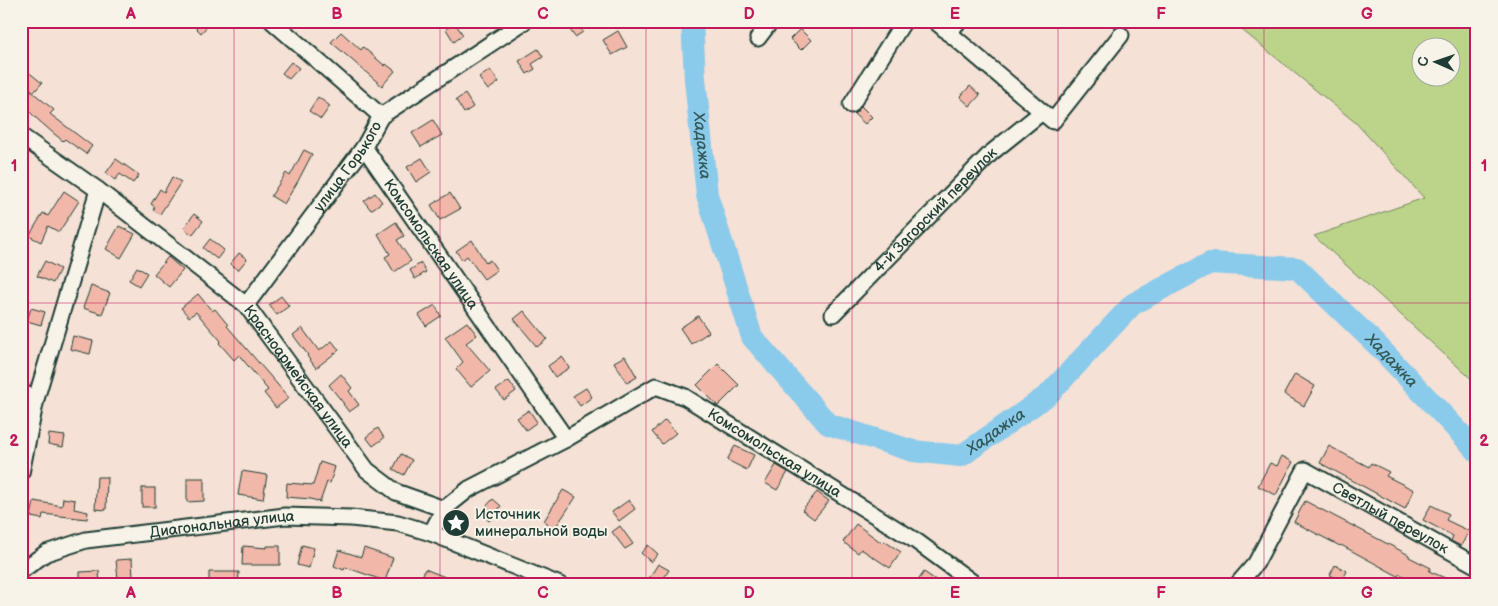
<svg xmlns="http://www.w3.org/2000/svg" width="1498" height="606" font-family="'Balsamiq Sans',sans-serif">
	<style>
		.green { fill: #bcd38a; stroke: #6e885f; fill-rule: evenodd }
		.lines { fill: none; stroke-linecap: round; stroke-linejoin: round }
		.river { stroke: #8acaeb; stroke-width: 22 }
		.building { fill: #f1b8a9; stroke: #1f3d34 }
		.minor-casing { stroke: #1f3d34; stroke-width: 19 }
		.minor { stroke: #f7f3e8; stroke-width: 15 }
		.grid { fill: none; stroke: #c2185b; stroke-width: 1; stroke-opacity: 0.55 }
		.labels { text-anchor: middle; dominant-baseline: central; stroke-width: 4; stroke-linejoin: round; paint-order: stroke }
		.street-label { font-size: 15px; fill: #1f3d34; stroke: #f7f3e8 }
		.poi-label { font-size: 15px; fill: #1f3d34; stroke: #f7f3e8; text-anchor: start }
		.water-label { font-size: 16px; font-style: italic; fill: #345959; stroke: #f7f3e8 }
		.neatline { fill: none; stroke: #c2185b; stroke-width: 2 }
		.grid-label { font-size: 16px; text-anchor: middle; font-weight: bold; fill: #c2185b }
	</style>
	<rect width="100%" height="100%" fill="#f5e1d5"/>
	<filter id="ink" filterUnits="userSpaceOnUse"><feTurbulence type="fractalNoise" baseFrequency=".02" numOctaves="2"/><feDisplacementMap in="SourceGraphic" scale="10" xChannelSelector="R" yChannelSelector="G"/><feConvolveMatrix kernelMatrix="1 2 1 2 8 2 1 2 1" color-interpolation-filters="sRGB"/></filter>
	<g filter="url(#ink)">
		<!-- green -->
		<path class="green" d="M1231,21H1477V384L1314,236L1424,198L1356,123ZM1420,48H1450V78H1420Z"/>
		<g class="lines">
			<!-- river -->
			<path class="river" id="s1" d="M692,21L695,79L707,195L752,337L828,424L913,451L961,456L1048,395L1133,304L1210,263L1297,268L1378,346L1477,451"/>
		</g>
		<!-- building -->
		<g class="building">
			<polygon points="189,21 212,21 201,33"/>
			<polygon points="564,21 577,21 583,32 575,37"/>
			<polygon points="455,23 463,35 454,42 446,29"/>
			<polygon points="800,29 811,40 801,50 790,39"/>
			<polygon points="618,31 627,47 612,55 603,40"/>
			<polygon points="341,32 361,50 363,47 385,66 386,64 395,71 382,86 331,42"/>
			<polygon points="538,49 543,57 532,64 535,69 527,74 519,61"/>
			<polygon points="291,62 299,68 289,79 282,73"/>
			<polygon points="21,66 42,83 34,92 21,79"/>
			<polygon points="490,70 499,82 488,90 479,78"/>
			<polygon points="970,86 980,95 970,106 960,97"/>
			<polygon points="30,90 54,110 50,114 92,146 86,154 65,139 63,141 52,132 36,118 21,103 21,98"/>
			<polygon points="465,94 473,107 464,113 456,100"/>
			<polygon points="318,97 330,106 321,119 309,111"/>
			<polygon points="861,106 872,117 865,124 854,114"/>
			<polygon points="433,120 442,135 421,147 412,133"/>
			<polygon points="304,150 312,154 298,181 284,204 271,196 286,173 290,176"/>
			<polygon points="422,158 431,172 416,182 407,167"/>
			<polygon points="116,159 139,175 133,183 120,174 115,180 106,173"/>
			<polygon points="172,177 181,182 160,214 153,210 155,207 151,204 160,189 164,192"/>
			<polygon points="64,191 79,201 59,232 48,226 41,242 29,236 43,213 48,216"/>
			<polygon points="375,193 382,202 371,210 364,201"/>
			<polygon points="450,193 460,209 440,220 431,205"/>
			<polygon points="194,214 203,221 192,235 184,228"/>
			<polygon points="396,222 404,236 397,240 411,261 394,272 385,257 390,254 378,234"/>
			<polygon points="119,226 135,234 121,258 106,249"/>
			<polygon points="210,239 224,250 217,259 203,248"/>
			<polygon points="472,240 486,263 490,260 497,270 484,279 467,256 462,260 456,251"/>
			<polygon points="239,253 247,259 238,270 230,264"/>
			<polygon points="168,257 183,270 169,287 154,274"/>
			<polygon points="45,261 60,269 53,283 37,276"/>
			<polygon points="421,263 426,272 415,279 410,270"/>
			<polygon points="137,267 147,273 139,286 129,280"/>
			<polygon points="91,286 110,293 102,314 83,308"/>
			<polygon points="198,294 212,311 215,309 228,325 227,326 289,398 276,408 264,393 268,390 239,355 234,360 219,343 221,341 196,312 189,317 181,308"/>
			<polygon points="281,296 289,306 277,315 269,305"/>
			<polygon points="435,305 441,316 426,326 419,315"/>
			<polygon points="31,308 45,312 41,325 27,321"/>
			<polygon points="524,311 547,339 537,347 514,319"/>
			<polygon points="698,316 709,332 691,344 680,328"/>
			<polygon points="467,322 477,335 466,343 490,371 471,387 456,369 463,362 445,337"/>
			<polygon points="302,328 319,351 332,341 339,350 316,368 307,356 308,355 293,335"/>
			<polygon points="73,336 93,341 90,354 70,349"/>
			<polygon points="562,356 569,368 555,377 548,366"/>
			<polygon points="625,356 637,377 627,383 614,362"/>
			<polygon points="718,364 739,385 718,406 697,385"/>
			<polygon points="341,374 352,388 349,391 359,405 349,412 343,404 344,404 329,385"/>
			<polygon points="1295,374 1315,386 1304,406 1284,394"/>
			<polygon points="509,381 516,391 504,400 496,390"/>
			<polygon points="586,388 592,397 580,406 573,396"/>
			<polygon points="529,410 537,422 526,430 517,418"/>
			<polygon points="665,420 676,433 662,444 652,432"/>
			<polygon points="378,428 384,438 373,446 366,437"/>
			<polygon points="49,434 65,436 63,447 48,444"/>
			<polygon points="735,446 754,455 747,470 727,460"/>
			<polygon points="1329,446 1369,467 1371,463 1389,472 1386,476 1414,490 1405,509 1320,463"/>
			<polygon points="401,454 412,460 404,475 393,469"/>
			<polygon points="1282,456 1293,462 1276,495 1258,486 1270,463 1277,466"/>
			<polygon points="320,462 335,467 330,483 327,482 320,502 311,499 286,497 287,483 313,485"/>
			<polygon points="776,465 788,472 777,490 765,483"/>
			<polygon points="242,471 267,475 263,499 238,495"/>
			<polygon points="97,477 107,477 106,510 95,509"/>
			<polygon points="187,478 204,478 204,501 187,502"/>
			<rect x="142" y="488" width="13" height="19"/>
			<polygon points="563,490 576,497 555,528 544,521"/>
			<polygon points="817,492 829,501 814,519 802,510"/>
			<polygon points="63,498 75,500 74,509 88,512 87,519 43,514 42,519 31,517 34,501 62,506"/>
			<polygon points="493,499 501,506 489,521 480,513"/>
			<polygon points="629,500 635,509 619,521 612,512"/>
			<polygon points="1305,501 1409,555 1409,557 1431,568 1429,571 1461,585 1421,585 1400,574 1398,576 1341,545 1340,546 1294,522"/>
			<polygon points="1431,505 1449,514 1446,520 1469,531 1461,546 1451,541 1453,536 1423,520"/>
			<polygon points="856,524 882,543 884,541 901,552 890,568 861,549 858,553 843,542"/>
			<polygon points="620,526 633,544 625,549 612,532"/>
			<polygon points="302,545 314,548 309,568 297,565"/>
			<polygon points="648,545 658,554 651,562 641,553"/>
			<polygon points="243,546 267,548 267,546 280,546 280,565 242,565"/>
			<polygon points="364,548 393,558 385,581 345,567 344,570 334,566 339,550 361,557"/>
			<polygon points="132,559 133,578 118,579 116,560"/>
			<polygon points="658,564 669,570 659,585 645,585"/>
			<polygon points="1335,565 1347,571 1342,581 1330,575"/>
			<polygon points="425,569 445,577 442,585 419,585"/>
			<polygon points="99,571 100,585 80,585 80,572"/>
			<polygon points="209,572 239,572 238,585 209,585"/>
			<polygon points="924,572 943,585 915,585"/>
		</g>
		<g class="lines">
			<!-- minor casing -->
			<g class="minor-casing">
				<g id="minor">
					<polyline points="272,21 381,116"/>
					<polyline points="935,21 1053,121 1121,35"/>
					<polyline points="948,33 959,21"/>
					<polyline points="758,38 771,21"/>
					<polyline points="851,105 904,21"/>
					<path id="s2" d="M21,136L98,190L246,305L367,470L396,492L444,509L431,533"/>
					<path id="s3" d="M364,147L566,439"/>
					<path id="s4" d="M246,305L364,147L381,116L525,21"/>
					<path id="s5" d="M833,314L991,153L1042,112"/>
					<polyline points="21,392 36,399"/>
					<polyline points="21,473 36,399 98,190"/>
					<path id="s6" d="M444,509L469,489L566,439L656,386L685,397L916,541L976,585"/>
					<path id="s7" d="M21,571L46,553L86,540L285,516L351,518L398,523L431,533L560,585"/>
					<path id="s8" d="M1237,585L1256,563L1305,470L1477,566"/>
				</g>
			</g>
			<!-- minor -->
			<use href="#minor" class="minor"/>
		</g>
	</g>
	<!-- grid -->
	<path class="grid" d="M234,21V585M440,21V585M646,21V585M852,21V585M1058,21V585M1264,21V585M21,303H1477"/>
	<!-- icons -->
	<defs>
		<g id="sight-disc" transform="scale(1.4375)"><circle r="9.5" fill="#1f3d34" stroke="#f7f3e8"/><path d="M0-6L1.8-2.2L6-1.7L2.9 1.2L3.7 5.4L0 3.3L-3.7 5.4L-2.9 1.2L-6-1.7L-1.8-2.2Z" fill="#fff"/></g>
	</defs>
	<g fill-rule="evenodd">
		<use href="#sight-disc" x="456" y="523"/>
	</g>
	<g class="labels">
		<!-- street labels -->
		<g class="street-label">
			<text stroke="none"><textPath href="#s4" startOffset="172">улица Горького</textPath></text>
			<text stroke="none"><textPath href="#s5" startOffset="146">4-й Загорский переулок</textPath></text>
			<text stroke="none"><textPath href="#s3" startOffset="118">Комсомольская улица</textPath></text>
			<text stroke="none"><textPath href="#s2" startOffset="370">Красноармейская улица</textPath></text>
			<text stroke="none"><textPath href="#s6" startOffset="382">Комсомольская улица</textPath></text>
			<text stroke="none"><textPath href="#s8" startOffset="232">Светлый переулок</textPath></text>
			<text stroke="none"><textPath href="#s7" startOffset="210">Диагональная улица</textPath></text>
		</g>
		<!-- poi labels -->
		<g class="poi-label">
			<text x="475" y="514">Источник<tspan x="475" dy="17">минеральной воды</tspan></text>
		</g>
		<!-- water labels -->
		<g class="water-label">
			<text stroke="none"><textPath href="#s1" startOffset="125">Хадажка</textPath></text>
			<text stroke="none"><textPath href="#s1" startOffset="1114">Хадажка</textPath></text>
			<text stroke="none"><textPath href="#s1" startOffset="619">Хадажка</textPath></text>
		</g>
	</g>
	<!-- margin -->
	<rect width="1498" height="606" fill="none" stroke="#f7f3e8" stroke-width="55"/>
	<!-- north arrow -->
	<g transform="translate(1436 62) rotate(272)"><circle r="24" fill="#f7f3e8" stroke="#a1aaa0"/>
	<path d="M0-4L9 19L0 12L-9 19Z" fill="#1f3d34"/>
	<text y="-8" font-size="14" font-weight="bold" text-anchor="middle" fill="#1f3d34">С</text>
	</g>
	<rect x="28" y="28" width="1442" height="550" class="neatline"/>
	<g class="grid-label">
		<text x="131" y="19">A</text>
		<text x="337" y="19">B</text>
		<text x="543" y="19">C</text>
		<text x="749" y="19">D</text>
		<text x="955" y="19">E</text>
		<text x="1161" y="19">F</text>
		<text x="1367" y="19">G</text>
		<text x="14" y="171">1</text>
		<text x="1484" y="171">1</text>
		<text x="14" y="446">2</text>
		<text x="1484" y="446">2</text>
		<text x="131" y="598">A</text>
		<text x="337" y="598">B</text>
		<text x="543" y="598">C</text>
		<text x="749" y="598">D</text>
		<text x="955" y="598">E</text>
		<text x="1161" y="598">F</text>
		<text x="1367" y="598">G</text>
	</g>
</svg>
